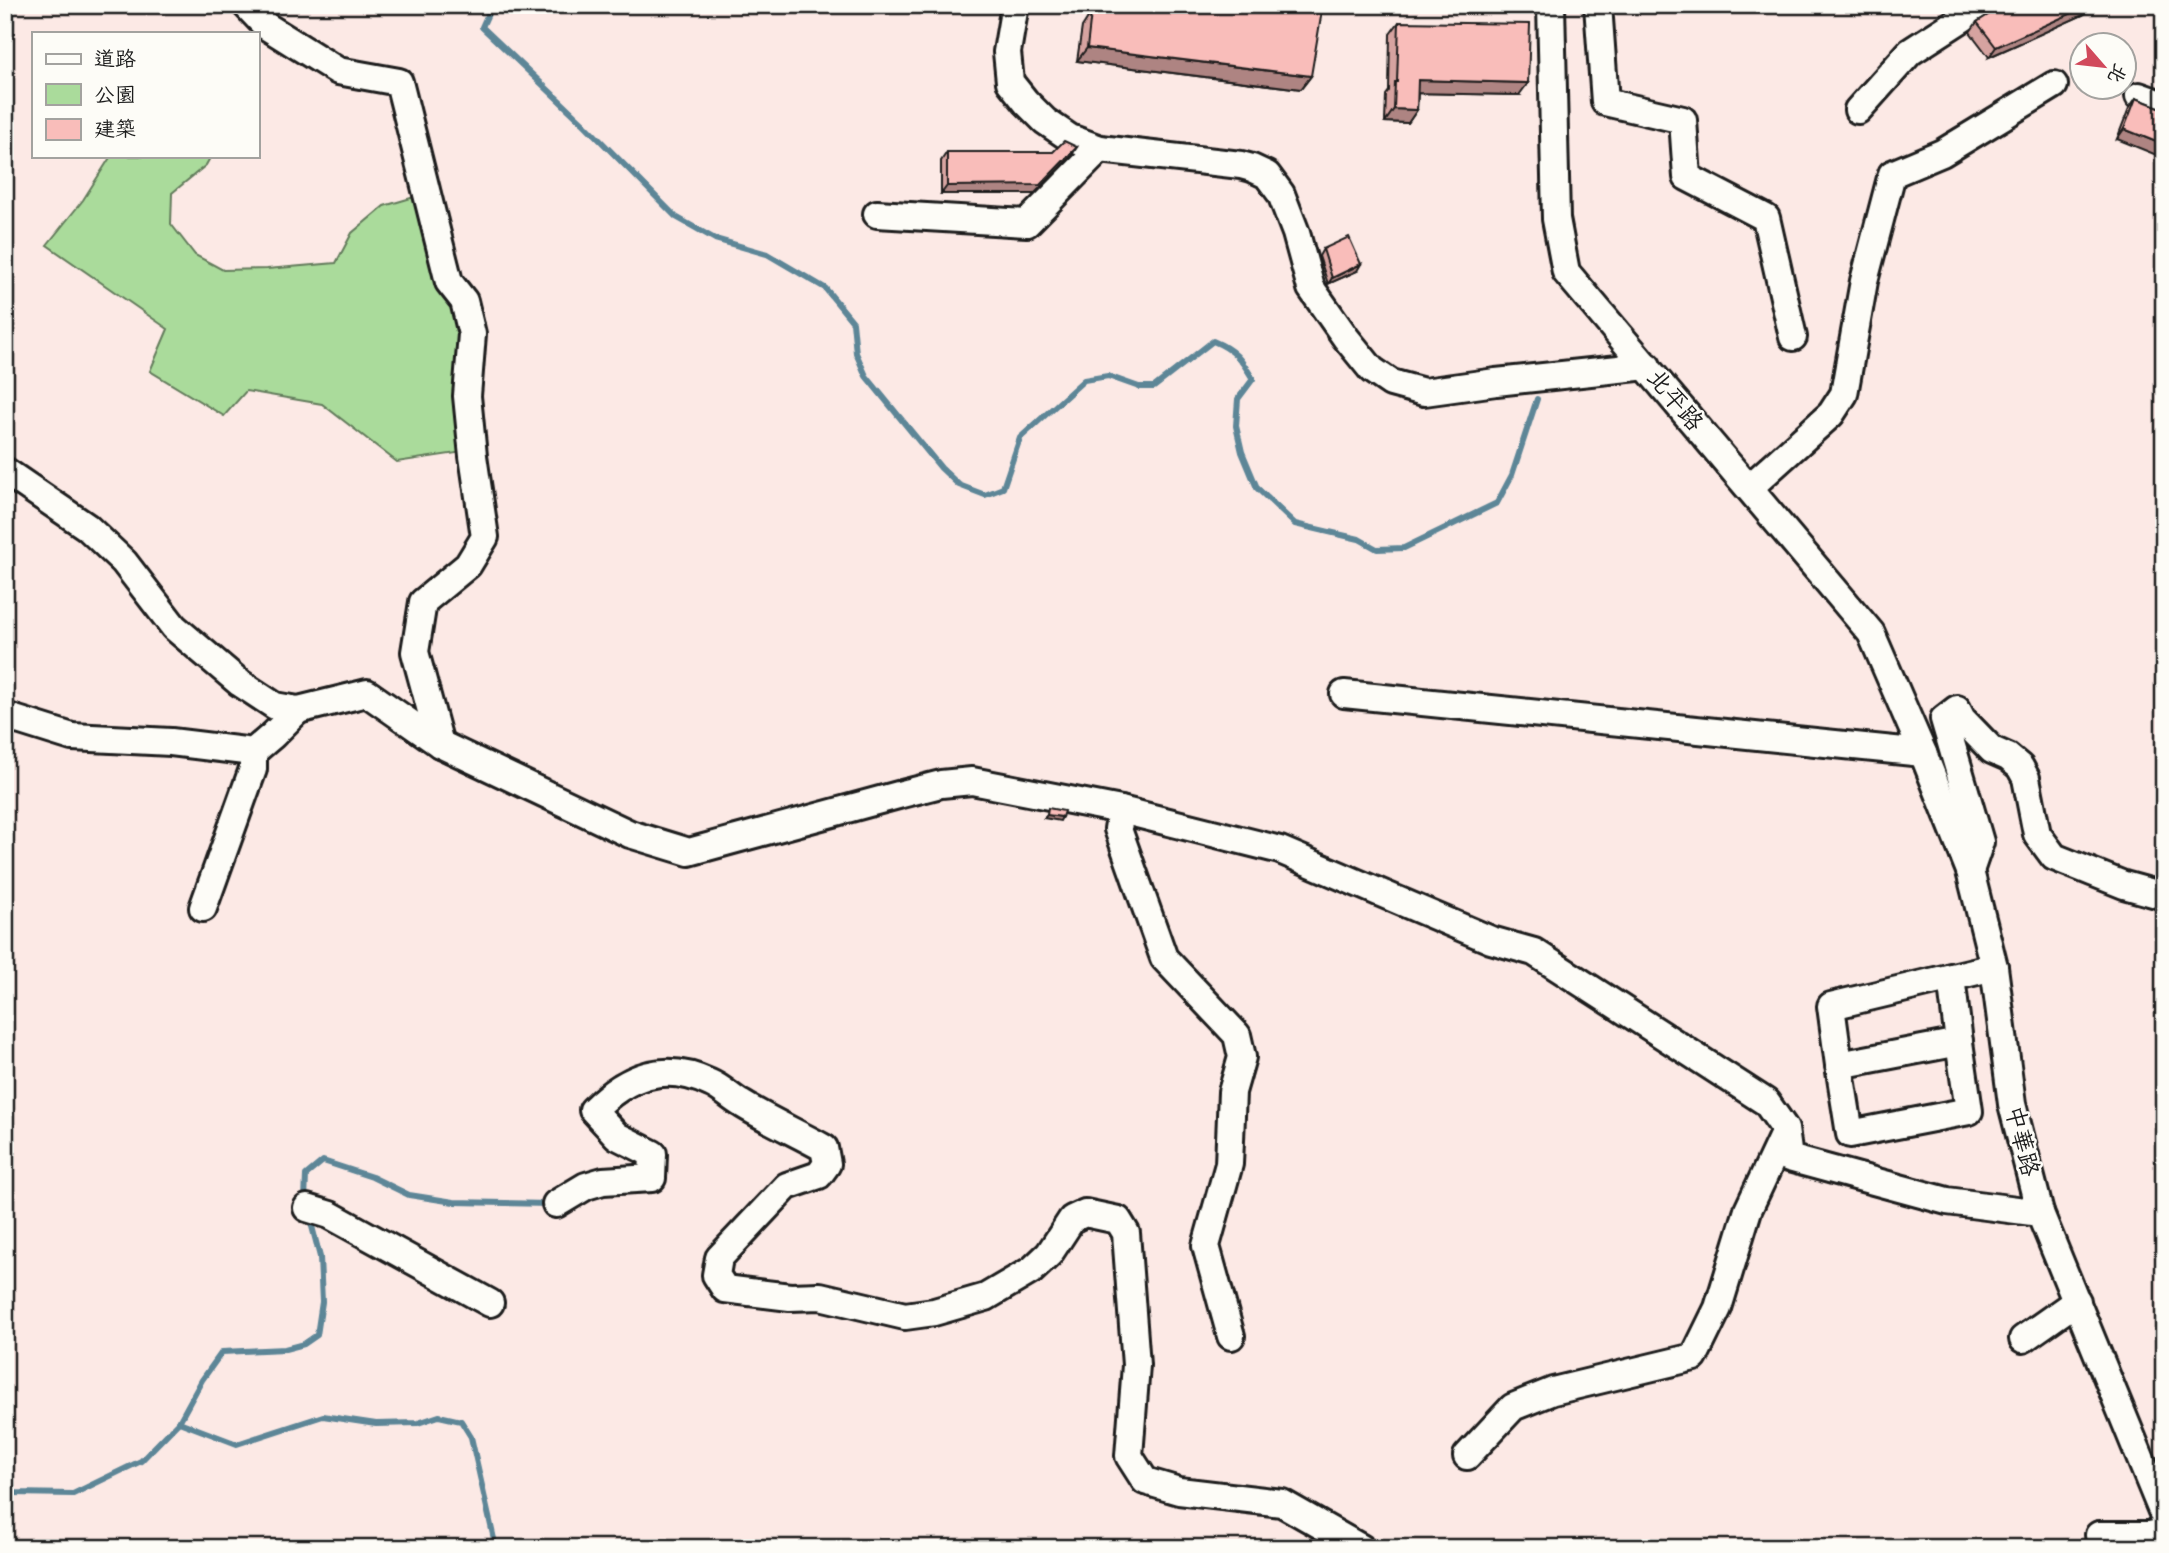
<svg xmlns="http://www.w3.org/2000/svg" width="2169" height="1553" font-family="'Balsamiq Sans','LXGW WenKai TC',sans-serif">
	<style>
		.green { fill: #aadb9b; stroke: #637c5c; stroke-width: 2 }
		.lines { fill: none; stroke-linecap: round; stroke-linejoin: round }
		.stream { stroke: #5d8697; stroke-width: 6 }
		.minor-casing { stroke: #1c1c1c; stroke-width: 32 }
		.minor { stroke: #fdfcf7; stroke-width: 26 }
		.wall { fill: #d6a3a0; stroke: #1c1c1c; stroke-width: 2 }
		.shaded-wall { fill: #ae8482; stroke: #1c1c1c; stroke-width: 2 }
		.building { fill: #f9bdba; stroke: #1c1c1c; stroke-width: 2 }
		.labels { text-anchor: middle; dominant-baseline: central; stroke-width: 5; stroke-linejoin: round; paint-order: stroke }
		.street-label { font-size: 24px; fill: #1c1c1c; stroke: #fdfcf7 }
	</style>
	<rect width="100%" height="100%" fill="#fce9e5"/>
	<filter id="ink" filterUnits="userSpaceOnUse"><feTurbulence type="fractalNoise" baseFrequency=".0143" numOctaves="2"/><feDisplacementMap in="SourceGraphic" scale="14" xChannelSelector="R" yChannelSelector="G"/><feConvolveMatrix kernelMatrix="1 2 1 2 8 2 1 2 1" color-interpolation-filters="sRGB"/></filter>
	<g filter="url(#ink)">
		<!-- green -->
		<polygon class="green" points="111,156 211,156 206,165 172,193 171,224 195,255 223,270 267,269 336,263 352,233 384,206 438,190 458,280 485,323 479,378 477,450 397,462 322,404 246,391 224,416 150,371 168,329 47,245 83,200"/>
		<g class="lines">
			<!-- stream -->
			<g class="stream">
				<path d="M492,5L482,27L583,123L676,217L715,239L767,254L825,288L853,322L856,353L866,376L941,468L959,485L985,495L1003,488L1020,438L1084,380L1108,376L1139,387H1154L1213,341C1235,350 1241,359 1253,379L1238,399L1236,426L1242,452L1257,488L1295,524L1359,539L1377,549L1404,548L1497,503L1512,475L1537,399"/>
				<polyline points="305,1201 306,1175 323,1161 372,1177 409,1195 454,1202 550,1204"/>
				<polyline points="179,1422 237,1444 323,1416 376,1424 418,1423 439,1416 461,1421 471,1437 496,1548"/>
				<polyline points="5,1489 13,1493 73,1494 141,1461 179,1422 202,1380 222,1352 285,1349 304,1344 317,1335 322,1302 320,1257 309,1215"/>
			</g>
			<!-- minor casing -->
			<g class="minor-casing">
				<g id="minor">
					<polyline points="246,5 266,26 338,71 399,82 449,282 464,301 472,334 467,396 473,456 485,537 468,565 423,602 415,652 440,744"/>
					<polyline points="1015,5 1007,52 1010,82 1026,102 1045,121 1070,138 1100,149 1241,165 1252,168 1267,175 1281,194 1296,233 1311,288 1346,338 1372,370 1391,383 1424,392 1496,382 1647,366"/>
					<polyline points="1551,5 1556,219 1566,272 1871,633 1923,753 1970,871 1994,967 2012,1104 2040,1213 2164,1516"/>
					<polyline points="1598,5 1605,102 1683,120 1687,177 1766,218 1793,337"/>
					<polyline points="2139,96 2164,105"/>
					<polyline points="1858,110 1910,52 1983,5"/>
					<polyline points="877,214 1027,223 1100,149"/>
					<polyline points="5,471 87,527 124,562 174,627 240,683 275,706 298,710 367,693 440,744 630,834 689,852 902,794 941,784 972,781 1121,810 1280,850 1491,940 1534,952 1766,1102 1785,1129 1789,1158 1947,1201 2040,1213"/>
					<polyline points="1749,488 1831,414 1844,394 1864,281 1892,174 1942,153 2054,85"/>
					<polyline points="1344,694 1923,753"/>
					<polyline points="5,716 72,737 171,742 253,752 273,735 298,710"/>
					<polyline points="1121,810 1118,829 1164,958 1237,1035 1242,1057 1232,1092 1229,1164 1206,1246 1231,1336"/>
					<polyline points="1970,871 1980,842 1944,719 1957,709 1962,719 1992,750 2008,757 2020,767 2026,778 2037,834 2054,857 2124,885 2164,896"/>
					<polyline points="203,908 253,769 253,752"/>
					<polyline points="1951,977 1959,1042 1839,1065 1831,1006 1994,967"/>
					<polyline points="1839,1065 1850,1134 1969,1111 1959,1042"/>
					<path d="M556,1204L586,1186L603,1181L652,1178L653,1154L617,1136L593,1110C627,1076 664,1061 710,1083C722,1088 731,1098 742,1104C768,1120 797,1133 824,1148L827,1164L819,1175L787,1186L719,1258L716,1275L725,1289L790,1297L820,1296L905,1316L934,1312L986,1297L1032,1270L1049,1254L1072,1219L1085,1213L1118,1220L1126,1233L1136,1365L1129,1456L1145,1481L1179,1491L1282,1503L1361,1548"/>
					<polyline points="307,1208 330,1215 490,1303"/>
					<polyline points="2023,1339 2077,1301"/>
					<polyline points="1467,1456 1513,1407 1553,1391 1694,1357 1718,1308 1748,1210 1785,1131"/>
					<polyline points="2099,1535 2150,1535 2164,1532"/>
				</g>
			</g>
			<!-- minor -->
			<use href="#minor" class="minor"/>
		</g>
		<!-- wall -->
		<g class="wall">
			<polygon points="1998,5 2096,5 2083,15 1989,57 1970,32 1977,22 1998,9"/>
			<polygon points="1091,13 1311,76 1301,89 1077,61 1082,27"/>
			<polygon points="1399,22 1519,95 1418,93 1417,110 1408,123 1385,122 1386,95 1389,91 1390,34"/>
			<polygon points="2136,98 2164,109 2117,139 2129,108"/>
			<polygon points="947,152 1072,155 1034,194 941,194 941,161"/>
			<polygon points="1323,249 1357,271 1328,284 1319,256"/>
		</g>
		<!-- shaded-wall -->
		<g class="shaded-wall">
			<polygon points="2090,5 2096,5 2083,15 1989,57 1996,47"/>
			<polygon points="1087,48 1311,76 1301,89 1077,61"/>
			<polygon points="1418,80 1528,83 1519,95 1409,93"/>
			<polygon points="1394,109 1417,110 1408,123 1385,122"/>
			<polygon points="2124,129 2164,145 2164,158 2117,139"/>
			<polygon points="1077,147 1072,155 1034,194 941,194 947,186"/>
			<polygon points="1361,264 1357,271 1328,284 1332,278"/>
			<polygon points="1047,815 1062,817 1060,821 1044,818"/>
		</g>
		<!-- building -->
		<g class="building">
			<polygon points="1105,5 1323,5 1311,76 1087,48 1091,13"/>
			<polygon points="2001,5 2090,5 1996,47 1977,22 1999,8"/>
			<polygon points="1399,22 1530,24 1528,83 1418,80 1417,110 1394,109 1395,82 1397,82"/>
			<polygon points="2136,98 2164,109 2164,145 2124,129"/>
			<polygon points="1064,141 1077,147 1040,185 947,186 947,152 1053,152"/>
			<polygon points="1349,237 1361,264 1332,278 1323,249"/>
			<polygon points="1048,808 1064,811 1062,817 1047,815"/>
		</g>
	</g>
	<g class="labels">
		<!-- street labels -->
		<g class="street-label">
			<text transform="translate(1675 400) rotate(50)">北平路</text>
			<text transform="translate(2022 1141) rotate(76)">中華路</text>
		</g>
	</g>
	<!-- margin -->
	<rect width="2169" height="1553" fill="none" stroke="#fdfcf7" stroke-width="28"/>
	<rect x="14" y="14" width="2141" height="1525" fill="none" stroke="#1c1c1c" stroke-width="2.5" filter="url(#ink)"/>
	<!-- legend -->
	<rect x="32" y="32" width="228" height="126" fill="#fdfcf7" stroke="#a3a29f" stroke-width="2"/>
	<rect x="46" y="54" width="35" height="10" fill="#fdfcf7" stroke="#a3a29f" stroke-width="2"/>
	<text x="94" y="66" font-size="21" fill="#1c1c1c">道路</text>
	<rect x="46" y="84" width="35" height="21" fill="#aadb9b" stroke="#a3a29f" stroke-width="2"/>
	<text x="94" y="102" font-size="21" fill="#1c1c1c">公園</text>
	<rect x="46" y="119" width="35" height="21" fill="#f9bdba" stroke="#a3a29f" stroke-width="2"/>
	<text x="94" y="136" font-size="21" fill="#1c1c1c">建築</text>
	<!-- north arrow -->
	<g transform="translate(2103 66) rotate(118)"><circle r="33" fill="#fdfcf7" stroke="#a3a29f" stroke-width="2"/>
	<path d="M0-5L12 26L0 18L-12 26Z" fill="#d1495b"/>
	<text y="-10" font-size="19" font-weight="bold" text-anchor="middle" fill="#1c1c1c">北</text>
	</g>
</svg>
